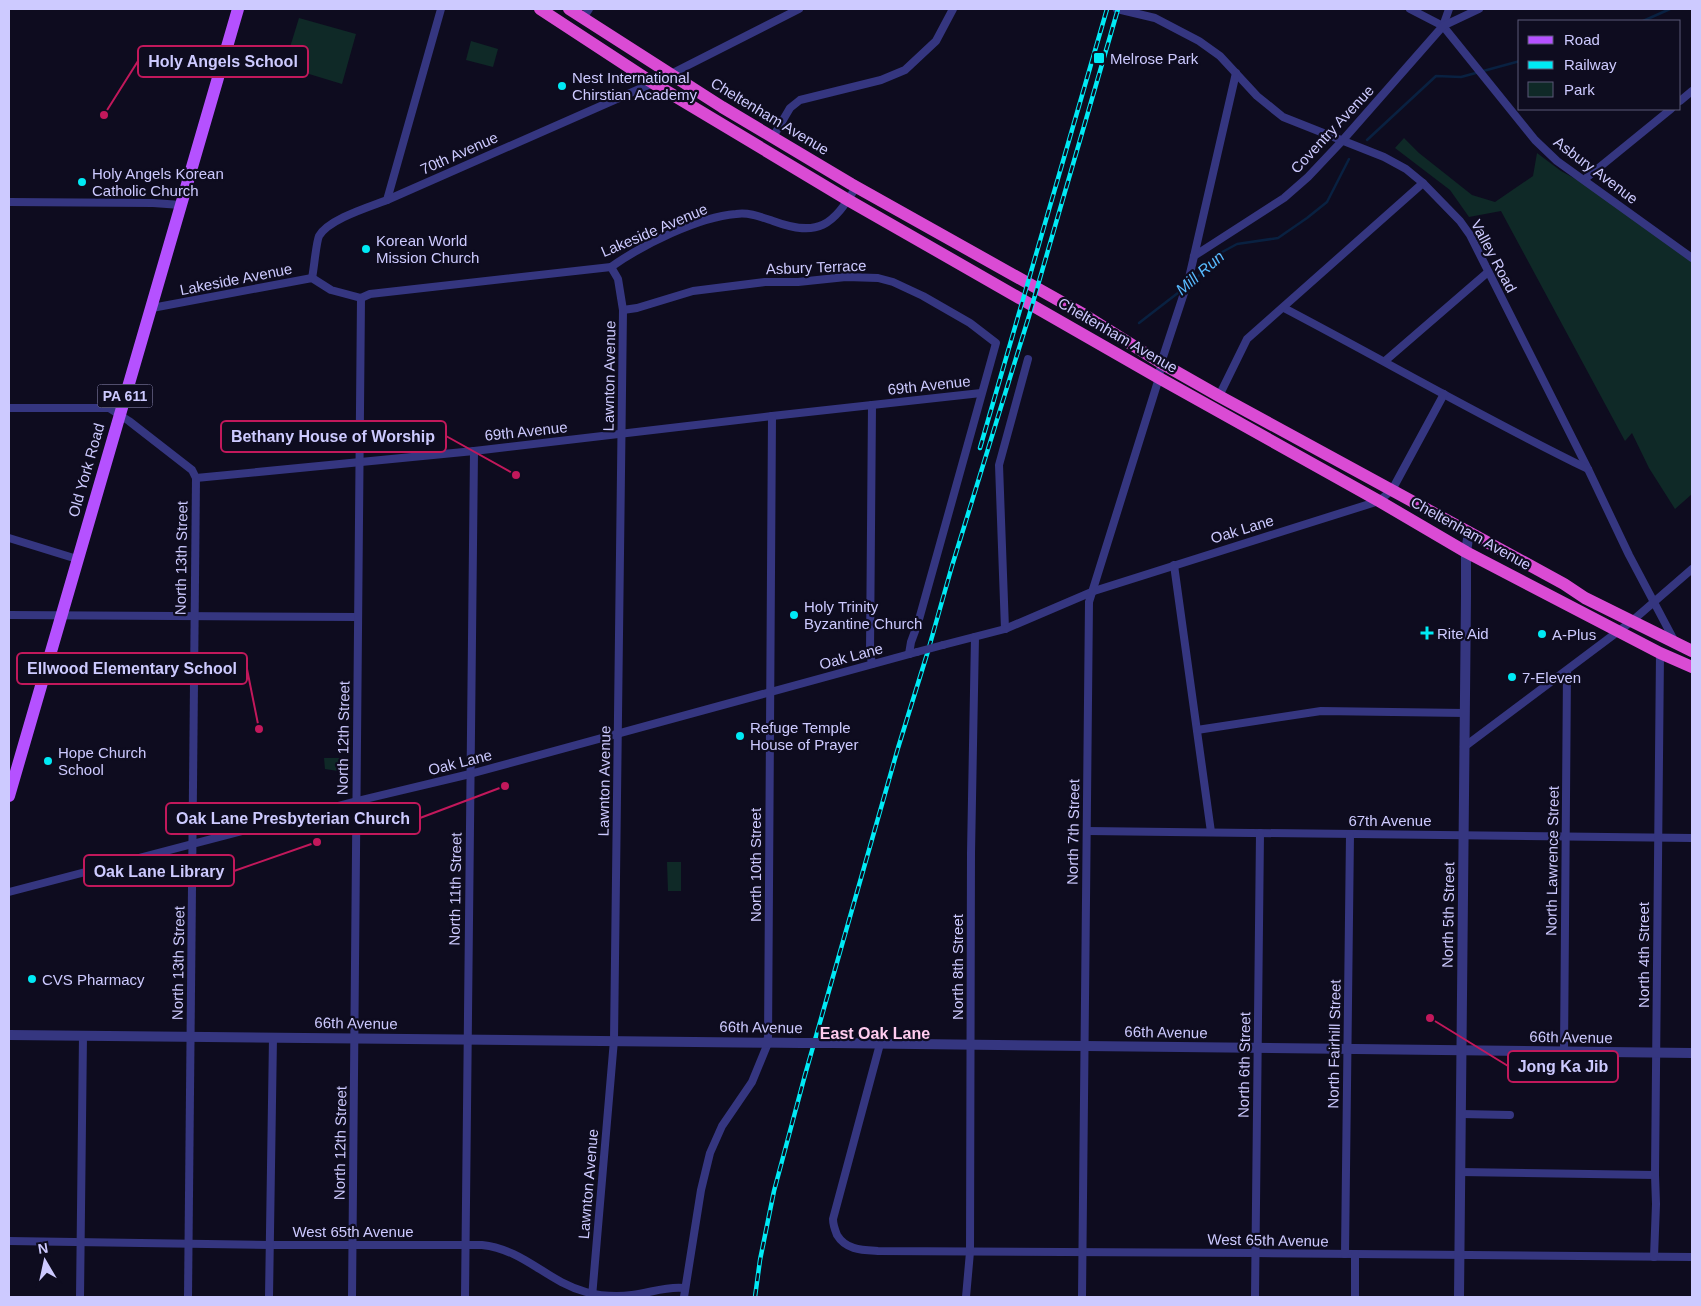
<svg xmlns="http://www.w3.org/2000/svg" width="1701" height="1306" font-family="Helvetica,sans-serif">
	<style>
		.green { fill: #0f2927 }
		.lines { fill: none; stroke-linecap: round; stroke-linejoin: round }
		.stream { stroke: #092141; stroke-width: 2.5 }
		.minor { stroke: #353680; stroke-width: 8 }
		.tertiary { stroke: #353680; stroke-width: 10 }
		.primary { stroke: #b551ff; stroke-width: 12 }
		.trunk { stroke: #da4bd4; stroke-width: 12 }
		.rail-casing { stroke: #00eaf5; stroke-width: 4.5 }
		.rail { stroke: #0e0c1f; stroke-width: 2.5; stroke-dasharray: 8; stroke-linecap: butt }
		.minor-bridge { stroke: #353680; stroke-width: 8 }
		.tertiary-bridge { stroke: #353680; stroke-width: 10 }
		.poi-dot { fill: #00eaf5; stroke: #0e0c1f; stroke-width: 2 }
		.labels { text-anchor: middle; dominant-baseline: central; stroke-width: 4.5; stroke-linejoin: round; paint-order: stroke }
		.shield { fill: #0e0c1f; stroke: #9491bc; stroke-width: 1 }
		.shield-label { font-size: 14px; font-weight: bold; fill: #cdcaff }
		.poi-label { font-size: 15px; fill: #cdcaff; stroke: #0e0c1f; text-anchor: start }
		.street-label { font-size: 15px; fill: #cdcaff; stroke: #0e0c1f }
		.water-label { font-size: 16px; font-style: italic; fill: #58bbff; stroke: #0e0c1f }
		.neighbourhood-label { font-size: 16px; font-weight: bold; fill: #ffccef; stroke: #0e0c1f }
		.leader { fill: none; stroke: #c2185b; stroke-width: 2 }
		.callout-dot { fill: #c2185b; stroke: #0e0c1f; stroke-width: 2 }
		.callout { fill: #0e0c1f; stroke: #c2185b; stroke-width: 2 }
		.callout-label { font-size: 16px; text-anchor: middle; font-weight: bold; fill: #cdcaff }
	</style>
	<rect width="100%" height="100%" fill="#0e0c1f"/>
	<!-- green -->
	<g class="green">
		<polygon points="299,18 356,34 342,84 250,56 252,47 287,57"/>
		<polygon points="471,41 498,49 493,67 466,60"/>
		<polygon points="1404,138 1419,153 1472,195 1495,202 1533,176 1537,153 1561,171 1583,183 1692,262 1692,494 1675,509 1649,468 1632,433 1625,441 1501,211 1469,217 1450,190 1395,148"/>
		<polygon points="324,758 340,758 344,761 344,778 338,778 338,771 325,769"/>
		<polygon points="667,862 681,862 681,891 668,891"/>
	</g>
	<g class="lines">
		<!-- stream -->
		<g class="stream">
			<polyline points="1643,21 1670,9"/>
			<polyline points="1367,140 1436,76 1461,77 1520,61"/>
			<polyline points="1189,284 1197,278 1213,257 1237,244 1278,238 1307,218 1327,202 1349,159"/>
			<polyline points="1139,323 1183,289"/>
		</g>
		<!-- minor -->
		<g class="minor">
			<polyline points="1117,9 1155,18 1199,41 1220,56 1257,96 1283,117 1384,157 1406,169 1423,183 1460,221 1470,235 1588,469 1629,555 1675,642"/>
			<polyline points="1410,9 1443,26 1535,140 1557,161 1692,258"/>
			<polyline points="583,18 589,9"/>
			<polyline points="1443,26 1449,9"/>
			<polyline points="1680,101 1692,91"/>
			<polyline points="773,137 790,108 800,100 881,80 905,70 936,41 953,9"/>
			<polyline points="1585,179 1671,109"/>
			<polyline points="387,200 441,9"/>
			<polyline points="9,202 153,203 181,205"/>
			<polyline points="1194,256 1284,198 1308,177 1342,141 1443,26 1479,9"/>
			<path d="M312,278C314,269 316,243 319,236C329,219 369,207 387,200L653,83L799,9"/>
			<path d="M152,308L312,278L331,290L361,298L370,294L611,267C642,245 698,217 736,214C749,212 761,217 773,221C819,238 833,225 856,187"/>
			<path d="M1284,308C1385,361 1485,419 1588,469"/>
			<polyline points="623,310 637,308 693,291 765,282 798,282 846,277 878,278 893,282 923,296 970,323 996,343 918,623 911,642 909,654"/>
			<polyline points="1385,361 1488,272"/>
			<polyline points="1219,396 1247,339 1423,183"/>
			<polyline points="872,405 870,652 872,664"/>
			<polyline points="9,408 109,408 129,421 192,470 196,478 474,451 772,416 981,393"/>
			<polyline points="9,538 77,559"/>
			<polyline points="1174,565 1211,832"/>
			<polyline points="9,615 358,617"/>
			<polyline points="1005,629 999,465 1028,359"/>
			<polyline points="943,645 1005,629 1094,591 1379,501 1392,490 1444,394"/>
			<polyline points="1197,730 1321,711 1465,713"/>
			<polyline points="1464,747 1632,621 1692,569"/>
			<polyline points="1088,831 1692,838"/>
			<polyline points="9,892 357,801 470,774 917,652"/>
			<path d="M880,1044L833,1219C833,1225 835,1230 837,1235C846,1250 862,1250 878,1251L1255,1253L1692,1257"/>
			<polyline points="1564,1052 1567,671"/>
			<polyline points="1461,1114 1510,1115"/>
			<polyline points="1460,1172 1655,1175"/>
			<path d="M9,1241L270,1245H482C525,1250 546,1281 586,1292C601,1296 616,1297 632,1295C650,1293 666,1286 684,1288"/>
			<polyline points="1345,1254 1350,834"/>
			<polyline points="1654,1257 1656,1204 1655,1175 1660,653"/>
			<polyline points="80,1297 83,1035"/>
			<polyline points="188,1297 196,478"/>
			<polyline points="269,1297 273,1037"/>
			<polyline points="352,1297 361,298"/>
			<polyline points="465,1297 474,451"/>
			<polyline points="592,1297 614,1040 623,310 618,279 611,267"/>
			<polyline points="684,1297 701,1190 710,1153 722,1126 752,1082 768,1043 772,416"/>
			<polyline points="966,1297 970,1252 971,853 975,637"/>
			<polyline points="1082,1297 1089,602 1159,378 1161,363 1189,278 1236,73"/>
			<polyline points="1255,1297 1260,833"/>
			<polyline points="1355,1297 1355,1254"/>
		</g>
		<!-- tertiary -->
		<g class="tertiary">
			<polyline points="9,1035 801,1043"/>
			<polyline points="832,1043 1692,1053"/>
			<polyline points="1459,1297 1466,595 1466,552 1469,532"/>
		</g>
		<!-- primary -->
		<polyline class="primary" points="9,796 238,9"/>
		<!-- trunk -->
		<g class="trunk">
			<polyline points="540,9 653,83 848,200 1159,378 1379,501 1466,552 1660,653 1692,667"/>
			<polyline points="569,9 722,107 851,184 1083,314 1161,363 1219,396 1564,584 1585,598 1692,651"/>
		</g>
		<!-- rail casing -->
		<g class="rail-casing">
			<g id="rail">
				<polyline points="980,448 1107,9"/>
				<polyline points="755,1297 760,1260 774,1191 805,1075 898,748 928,651 952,566 1029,316 1118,9"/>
			</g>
		</g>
		<!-- rail -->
		<use href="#rail" class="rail"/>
		<!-- minor-bridge -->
		<polyline class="minor-bridge" points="917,652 943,645"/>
		<!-- tertiary-bridge -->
		<polyline class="tertiary-bridge" points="801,1043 832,1043"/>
	</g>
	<!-- markers -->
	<g class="poi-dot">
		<rect x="1093" y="52" width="12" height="12" rx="2.5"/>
		<circle cx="562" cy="86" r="5"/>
		<circle cx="82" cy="182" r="5"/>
		<circle cx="366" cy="249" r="5"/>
		<circle cx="794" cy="615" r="5"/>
		<path d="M1424.5 625.5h5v5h5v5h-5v5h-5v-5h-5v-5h5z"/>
		<circle cx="1542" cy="634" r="5"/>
		<circle cx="1512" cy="677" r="5"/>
		<circle cx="740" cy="736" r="5"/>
		<circle cx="48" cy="761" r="5"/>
		<circle cx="32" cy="979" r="5"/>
	</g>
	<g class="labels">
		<!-- shield labels -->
		<rect class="shield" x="97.5" y="384.5" width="55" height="23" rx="4"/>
		<g class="shield-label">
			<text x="125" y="396">PA 611</text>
		</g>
		<!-- poi labels -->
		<g class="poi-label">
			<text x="1110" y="58">Melrose Park</text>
			<text x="572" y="77">Nest International<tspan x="572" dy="17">Chirstian Academy</tspan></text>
			<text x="92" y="173">Holy Angels Korean<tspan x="92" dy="17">Catholic Church</tspan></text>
			<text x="376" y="240">Korean World<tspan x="376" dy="17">Mission Church</tspan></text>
			<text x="804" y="606">Holy Trinity<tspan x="804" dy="17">Byzantine Church</tspan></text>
			<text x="1437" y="633">Rite Aid</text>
			<text x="1552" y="634">A-Plus</text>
			<text x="1522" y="677">7-Eleven</text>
			<text x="750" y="727">Refuge Temple<tspan x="750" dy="17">House of Prayer</tspan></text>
			<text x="58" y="752">Hope Church<tspan x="58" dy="17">School</tspan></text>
			<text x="42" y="979">CVS Pharmacy</text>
		</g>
		<!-- street labels -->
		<g class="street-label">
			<text transform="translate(770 116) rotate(31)">Cheltenham Avenue</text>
			<text transform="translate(1332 129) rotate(-47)">Coventry Avenue</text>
			<text transform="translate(459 153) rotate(-24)">70th Avenue</text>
			<text transform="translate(1596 170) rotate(37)">Asbury Avenue</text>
			<text transform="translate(654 230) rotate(-23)">Lakeside Avenue</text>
			<text transform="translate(1494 256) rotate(62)">Valley Road</text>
			<text transform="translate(816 267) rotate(-2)">Asbury Terrace</text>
			<text transform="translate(236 279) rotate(-11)">Lakeside Avenue</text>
			<text transform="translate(1118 335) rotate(30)">Cheltenham Avenue</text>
			<text transform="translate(609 376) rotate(-89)">Lawnton Avenue</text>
			<text transform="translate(929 385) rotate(-6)">69th Avenue</text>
			<text transform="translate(526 431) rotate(-6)">69th Avenue</text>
			<text transform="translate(86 470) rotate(-74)">Old York Road</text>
			<text transform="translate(1242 529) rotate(-17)">Oak Lane</text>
			<text transform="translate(1471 533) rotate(29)">Cheltenham Avenue</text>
			<text transform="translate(181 558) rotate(-89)">North 13th Street</text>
			<text transform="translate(851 656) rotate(-15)">Oak Lane</text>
			<text transform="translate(343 738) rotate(-89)">North 12th Street</text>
			<text transform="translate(460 762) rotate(-14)">Oak Lane</text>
			<text transform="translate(604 781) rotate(-89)">Lawnton Avenue</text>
			<text x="1390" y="820">67th Avenue</text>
			<text transform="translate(1073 832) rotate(-89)">North 7th Street</text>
			<text transform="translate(1552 861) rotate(-89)">North Lawrence Street</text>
			<text transform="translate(755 865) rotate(-90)">North 10th Street</text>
			<text transform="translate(455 889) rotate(-89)">North 11th Street</text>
			<text transform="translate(1448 915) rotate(-89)">North 5th Street</text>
			<text transform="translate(1643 955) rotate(-90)">North 4th Street</text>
			<text transform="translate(178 963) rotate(-89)">North 13th Street</text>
			<text transform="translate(957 967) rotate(-90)">North 8th Street</text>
			<text transform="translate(356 1023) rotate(1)">66th Avenue</text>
			<text transform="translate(761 1027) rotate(1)">66th Avenue</text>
			<text transform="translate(1166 1032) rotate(1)">66th Avenue</text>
			<text transform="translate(1571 1037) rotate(1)">66th Avenue</text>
			<text transform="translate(1334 1044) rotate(-89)">North Fairhill Street</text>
			<text transform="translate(1244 1065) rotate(-89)">North 6th Street</text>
			<text transform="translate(340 1143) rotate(-89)">North 12th Street</text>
			<text transform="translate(588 1184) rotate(-85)">Lawnton Avenue</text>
			<text x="353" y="1231">West 65th Avenue</text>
			<text transform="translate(1268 1240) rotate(1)">West 65th Avenue</text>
		</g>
		<!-- water labels -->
		<g class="water-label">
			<text transform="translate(1200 273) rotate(-41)">Mill Run</text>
		</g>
		<!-- neighbourhood labels -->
		<g class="neighbourhood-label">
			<text x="875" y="1033">East Oak Lane</text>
		</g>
	</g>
	<!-- callouts -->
	<path class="leader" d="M104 115L138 61M516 475L446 436M259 729L247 669M505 786L420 818M317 842L234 871M1430 1018L1508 1066"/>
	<g class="callout-dot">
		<circle cx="104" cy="115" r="5"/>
		<circle cx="516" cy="475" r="5"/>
		<circle cx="259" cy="729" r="5"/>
		<circle cx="505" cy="786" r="5"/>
		<circle cx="317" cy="842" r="5"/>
		<circle cx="1430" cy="1018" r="5"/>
	</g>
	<g class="callout">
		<rect x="138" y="46" width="170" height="31" rx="5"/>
		<rect x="221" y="421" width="225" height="31" rx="5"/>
		<rect x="17" y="653" width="230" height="31" rx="5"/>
		<rect x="166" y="803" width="254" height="31" rx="5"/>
		<rect x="84" y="855" width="150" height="31" rx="5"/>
		<rect x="1508" y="1051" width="110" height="31" rx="5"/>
	</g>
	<g class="callout-label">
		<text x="223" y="67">Holy Angels School</text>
		<text x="333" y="442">Bethany House of Worship</text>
		<text x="132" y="674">Ellwood Elementary School</text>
		<text x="293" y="824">Oak Lane Presbyterian Church</text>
		<text x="159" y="877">Oak Lane Library</text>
		<text x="1563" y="1072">Jong Ka Jib</text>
	</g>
	<!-- border -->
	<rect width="1701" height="1306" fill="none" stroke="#cdcaff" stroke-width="20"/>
	<!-- legend -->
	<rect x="1518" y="20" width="162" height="90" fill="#0e0c1f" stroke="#5a5879"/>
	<rect x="1528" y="36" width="25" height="8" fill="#b551ff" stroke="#5a5879"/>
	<text x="1564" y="45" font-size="15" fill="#cdcaff">Road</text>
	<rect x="1528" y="61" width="25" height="8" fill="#00eaf5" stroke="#5a5879"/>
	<text x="1564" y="70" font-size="15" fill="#cdcaff">Railway</text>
	<rect x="1528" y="82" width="25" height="15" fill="#0f2927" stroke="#5a5879"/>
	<text x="1564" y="95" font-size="15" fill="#cdcaff">Park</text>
	<!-- north arrow -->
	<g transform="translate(45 1261) rotate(351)" stroke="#0e0c1f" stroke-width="4" paint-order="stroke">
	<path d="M0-4L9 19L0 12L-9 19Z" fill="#cdcaff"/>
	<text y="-8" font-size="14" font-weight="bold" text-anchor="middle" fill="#cdcaff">N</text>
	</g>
</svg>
